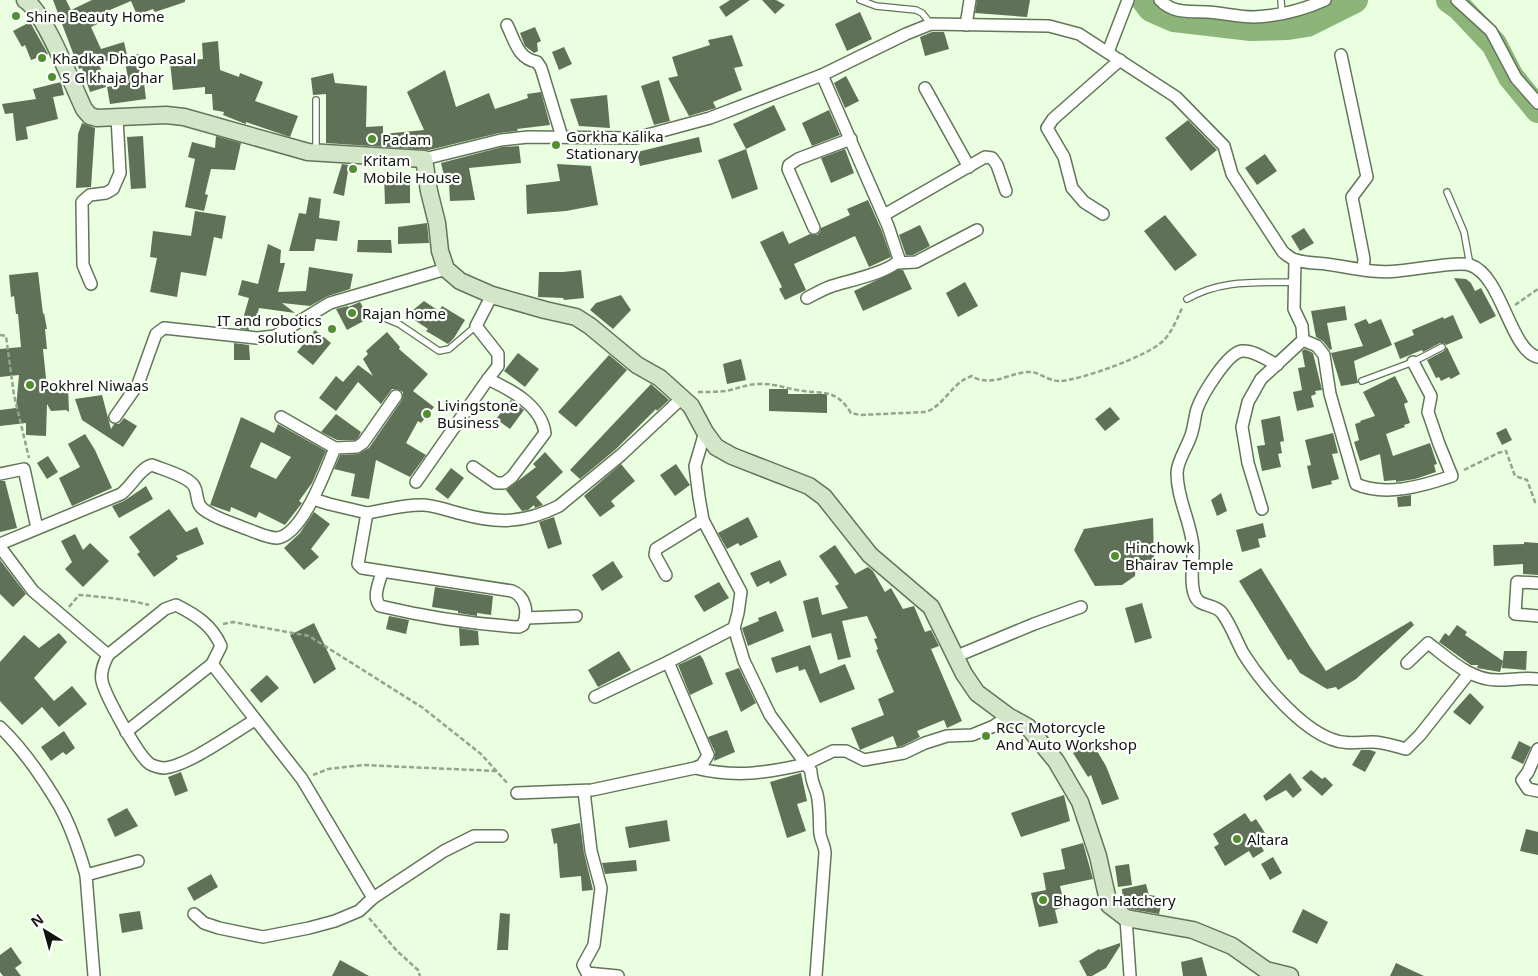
<svg xmlns="http://www.w3.org/2000/svg" width="1538" height="976" font-family="'Noto Sans',sans-serif">
	<style>
		.lines { fill: none; stroke-linecap: round; stroke-linejoin: round }
		.river { stroke: #8db57a; stroke-width: 26 }
		.building { fill: #5f7257; fill-rule: evenodd }
		.lane-casing { stroke: #627559; stroke-width: 8 }
		.street-casing { stroke: #627559; stroke-width: 14 }
		.secondary-casing { stroke: #627559; stroke-width: 19 }
		.path { stroke: #94a58d; stroke-width: 2.5; stroke-dasharray: 5 2.5; stroke-linecap: butt }
		.lane { stroke: #fff; stroke-width: 5.5 }
		.street { stroke: #fff; stroke-width: 11 }
		.secondary { stroke: #d2e6c8; stroke-width: 16 }
		.poi-dot { fill: #528f2f; stroke: #fff; stroke-width: 2 }
		.labels { text-anchor: middle; dominant-baseline: central; stroke-width: 4.5; stroke-linejoin: round; paint-order: stroke }
		.poi-label { font-size: 15px; fill: #0f170c; stroke: #fff; text-anchor: start }
	</style>
	<rect width="100%" height="100%" fill="#e9ffdf"/>
	<g class="lines">
		<!-- river -->
		<g class="river">
			<polyline points="1144,0 1151,9 1174,19 1251,28 1288,27 1307,24 1355,0"/>
			<polyline points="1449,0 1459,7 1494,44 1511,77 1538,110"/>
		</g>
	</g>
	<!-- building -->
	<g class="building">
		<polygon points="53,0 66,0 71,10 92,0 185,0 185,2 155,12 153,9 137,15 131,1 105,12 108,19 91,27 101,49 124,42 127,55 99,63 106,87 90,92 82,68 79,69"/>
		<polygon points="730,0 750,0 726,17 719,7"/>
		<polygon points="762,0 776,0 785,5 775,14"/>
		<polygon points="977,0 1030,0 1027,17 975,13"/>
		<polygon points="860,12 872,39 847,51 835,24"/>
		<polygon points="30,22 48,54 31,60 25,45 22,47 13,31"/>
		<polygon points="535,27 541,41 537,43 538,51 534,53 525,46 520,33"/>
		<polygon points="932,32 944,32 949,49 925,56 920,37"/>
		<polygon points="732,35 743,66 734,68 742,90 713,102 716,108 689,116 668,78 678,76 672,57 710,45 708,40"/>
		<polygon points="218,41 220,70 239,77 240,73 263,82 255,101 298,116 290,137 246,122 246,124 243,123 223,115 224,112 213,110 212,94 205,94 205,87 173,90 170,62 203,59 202,43"/>
		<polygon points="564,47 572,64 559,70 552,52"/>
		<polygon points="139,54 145,83 144,83 146,99 110,104 107,87 129,83 124,57"/>
		<polygon points="445,70 456,107 489,93 495,109 528,98 527,94 541,92 550,125 517,129 518,131 499,133 429,150 326,143 326,94 313,95 311,78 333,73 335,83 367,86 366,127 383,126 383,134 424,130 407,92"/>
		<polygon points="846,76 859,101 845,108 834,83"/>
		<polygon points="659,80 670,121 654,125 641,86"/>
		<polygon points="61,82 64,95 53,97 58,119 26,127 28,139 16,141 13,113 5,114 2,104 36,99 33,89"/>
		<polygon points="607,95 610,128 579,126 570,99"/>
		<polygon points="774,105 786,130 746,149 733,124"/>
		<polygon points="829,110 840,135 812,146 802,123"/>
		<polygon points="1188,120 1217,150 1191,171 1165,138"/>
		<polygon points="82,123 95,128 91,187 76,188 78,134"/>
		<polygon points="143,136 146,188 131,189 127,137"/>
		<polygon points="216,136 241,143 235,170 211,169 205,194 208,195 204,211 185,207 195,159 188,157 192,142 215,148"/>
		<polygon points="699,137 702,152 640,166 637,152"/>
		<polygon points="519,146 521,163 469,168 475,200 450,201 449,183 446,184 441,163 502,147"/>
		<polygon points="746,149 758,189 732,199 718,160"/>
		<polygon points="845,149 854,173 831,183 821,158"/>
		<polygon points="1265,154 1277,171 1257,185 1245,168"/>
		<polygon points="342,164 349,165 344,196 333,193"/>
		<polygon points="557,164 591,166 598,205 566,211 527,214 526,185 560,181"/>
		<polygon points="410,173 410,203 385,204 384,174"/>
		<polygon points="309,197 321,199 319,218 340,221 337,241 316,239 314,251 289,251 299,213 306,214"/>
		<polygon points="868,200 881,229 891,257 869,267 855,236 794,264 806,290 785,300 779,289 782,287 760,242 783,231 789,244 810,234 817,235 820,232 821,228 850,215 847,209"/>
		<polygon points="195,211 226,216 222,239 214,237 206,276 181,272 177,297 150,292 157,258 150,257 153,231 191,236"/>
		<polygon points="1165,215 1197,255 1175,271 1144,231"/>
		<polygon points="427,223 429,243 398,244 398,227"/>
		<polygon points="920,225 930,246 913,255 906,255 899,235"/>
		<polygon points="1304,228 1314,243 1300,251 1291,236"/>
		<polygon points="358,240 391,240 392,253 357,252"/>
		<polygon points="268,244 281,250 280,263 285,263 278,292 306,291 309,267 353,274 350,289 328,296 310,306 282,303 295,313 259,308 254,327 248,326 249,330 240,329 249,298 238,295 242,280 258,284"/>
		<polygon points="581,270 584,298 564,300 563,298 538,297 539,272 563,272"/>
		<polygon points="898,270 903,270 912,289 863,311 854,291"/>
		<polygon points="38,272 43,314 44,313 47,329 45,329 47,349 43,349 47,388 68,387 69,412 66,410 51,411 47,404 46,436 26,435 26,423 0,426 0,410 16,408 19,375 0,377 0,349 21,347 18,314 16,314 14,296 11,297 9,275"/>
		<polygon points="1454,278 1466,279 1471,283 1475,291 1481,288 1496,316 1480,324"/>
		<polygon points="965,282 978,306 958,317 946,293"/>
		<polygon points="621,295 631,310 613,329 590,310 596,303"/>
		<polygon points="424,301 439,311 442,306 465,320 454,338 448,344 426,331 428,329 407,315"/>
		<polygon points="360,302 369,318 347,330 336,309 348,306 348,307"/>
		<polygon points="1345,306 1347,320 1327,323 1332,349 1330,350 1323,341 1316,337 1311,311"/>
		<polygon points="1453,315 1463,338 1446,345 1444,343 1440,343 1423,352 1422,350 1400,359 1394,343 1414,335 1412,330 1443,317 1444,319"/>
		<polygon points="1366,319 1369,324 1381,319 1392,345 1354,361 1358,383 1341,386 1331,353 1363,346 1354,324"/>
		<polygon points="315,330 331,343 313,365 297,352"/>
		<polygon points="387,332 400,347 399,349 428,374 413,391 434,407 421,423 418,421 406,443 426,455 410,477 376,460 369,499 351,496 355,474 334,469 340,455 358,454 369,448 402,400 403,392 397,389 392,389 381,404 358,382 336,411 319,398 336,376 343,382 358,365 373,376 363,359 368,354 366,351"/>
		<polygon points="234,343 249,345 250,360 234,360"/>
		<polygon points="1447,347 1460,374 1451,379 1449,377 1441,381 1439,377 1436,378 1427,360 1444,351"/>
		<polygon points="1305,349 1313,353 1322,390 1315,391 1316,394 1311,396 1314,407 1297,411 1293,392 1302,390 1298,368 1305,367 1302,351"/>
		<polygon points="518,353 539,369 525,387 504,371"/>
		<polygon points="609,355 627,370 576,427 558,412"/>
		<polygon points="741,359 746,380 727,384 723,364"/>
		<polygon points="1395,376 1408,402 1404,404 1410,423 1404,425 1405,427 1386,434 1393,456 1430,443 1437,464 1434,465 1436,472 1415,479 1396,482 1396,480 1384,481 1380,454 1360,461 1354,442 1359,440 1355,424 1361,422 1360,421 1375,416 1363,392"/>
		<polygon points="651,384 669,400 657,411 656,409 616,449 580,479 570,470"/>
		<polygon points="769,389 788,389 788,394 827,394 827,413 769,411"/>
		<polygon points="102,395 111,429 114,424 119,424 124,418 137,426 123,447 82,420 75,399"/>
		<polygon points="511,400 524,410 510,429 496,419"/>
		<polygon points="1110,407 1120,419 1105,431 1095,419"/>
		<polygon points="336,414 361,432 358,438 355,440 337,440 321,432"/>
		<polygon points="1280,416 1284,441 1280,442 1282,453 1278,454 1281,467 1262,471 1257,446 1265,445 1261,420"/>
		<path d="M241,417L274,433L278,424L326,451L312,483L299,501L302,503L285,525L259,512L256,518L231,507L230,512L210,505ZM261,442L291,457L276,479L250,467Z"/>
		<polygon points="1506,428 1512,440 1502,445 1496,433"/>
		<polygon points="1333,433 1338,453 1332,454 1339,479 1331,481 1332,484 1312,489 1307,466 1311,465 1305,440"/>
		<polygon points="85,434 95,450 112,488 72,506 59,478 80,467 68,444"/>
		<polygon points="545,452 563,472 536,497 543,505 535,508 534,505 528,510 522,511 506,490 536,467 533,464"/>
		<polygon points="48,456 58,472 47,479 37,463"/>
		<polygon points="621,464 635,481 611,501 615,506 600,517 584,496"/>
		<polygon points="676,464 690,485 675,496 660,475"/>
		<polygon points="451,468 464,478 448,499 435,489"/>
		<polygon points="0,481 5,481 17,528 0,532"/>
		<polygon points="146,486 153,499 119,518 112,506 124,501"/>
		<polygon points="1221,493 1227,511 1217,516 1211,500"/>
		<polygon points="1411,495 1411,506 1398,507 1397,497"/>
		<polygon points="169,509 186,532 197,527 204,544 176,556 178,559 154,577 137,554 140,552 129,537"/>
		<polygon points="314,512 330,524 311,549 319,557 304,570 284,548 300,533"/>
		<polygon points="554,517 562,544 548,549 539,522"/>
		<polygon points="748,517 758,537 740,546 738,543 727,549 718,533"/>
		<polygon points="1153,518 1154,562 1136,563 1135,576 1122,585 1095,586 1074,550 1084,529"/>
		<polygon points="1263,523 1266,537 1258,539 1260,547 1242,552 1236,530"/>
		<polygon points="75,534 83,550 90,543 109,561 83,587 65,569 72,562 61,541"/>
		<polygon points="1524,542 1538,543 1538,575 1523,574 1523,564 1494,566 1493,545 1524,544"/>
		<polygon points="835,545 855,574 868,567 873,571 885,592 891,588 903,609 914,606 925,632 931,630 939,646 931,649 962,721 947,728 944,720 917,731 920,737 902,746 897,747 893,736 860,750 851,728 884,715 878,699 894,692 876,650 878,649 874,639 877,638 867,616 842,621 851,657 838,660 831,633 812,638 803,601 818,597 822,615 848,608 835,586 839,584 819,556"/>
		<polygon points="0,560 26,594 13,607 0,594"/>
		<polygon points="780,560 787,575 770,584 769,581 757,587 750,573"/>
		<polygon points="613,561 623,577 602,591 592,575"/>
		<polygon points="1261,568 1310,647 1326,671 1411,621 1414,625 1356,679 1338,690 1336,687 1327,689 1300,673 1291,659 1288,660 1239,581"/>
		<polygon points="719,582 729,598 704,612 694,596"/>
		<polygon points="435,587 493,596 491,615 477,613 477,616 458,613 458,611 432,607"/>
		<polygon points="1142,603 1152,638 1135,643 1125,608"/>
		<polygon points="776,611 784,631 748,646 742,628 759,621 758,618"/>
		<polygon points="389,616 409,620 406,634 386,629"/>
		<polygon points="314,623 336,669 314,684 290,635"/>
		<polygon points="1457,625 1467,632 1465,635 1503,661 1500,672 1477,668 1478,665 1471,665 1439,642 1445,633 1449,636"/>
		<polygon points="459,628 478,631 479,645 460,646"/>
		<polygon points="59,633 67,642 34,678 54,701 72,686 87,704 59,727 42,707 22,725 0,701 0,662 24,635 39,648"/>
		<polygon points="810,645 820,674 845,664 855,689 820,703 805,669 799,671 798,666 776,673 771,658"/>
		<polygon points="619,651 631,670 598,687 588,670"/>
		<polygon points="1504,651 1527,651 1526,670 1502,668"/>
		<polygon points="700,655 703,659 713,684 690,695 678,665"/>
		<polygon points="739,668 756,703 741,712 725,673"/>
		<polygon points="267,675 279,688 261,703 250,690"/>
		<polygon points="1470,693 1484,707 1470,725 1453,712"/>
		<polygon points="727,730 735,752 714,761 715,752 708,737"/>
		<polygon points="64,731 75,748 66,755 63,752 51,761 41,747"/>
		<polygon points="1091,741 1106,766 1119,799 1102,805 1091,775 1088,777 1073,753"/>
		<polygon points="1519,741 1531,747 1523,764 1511,758"/>
		<polygon points="1361,750 1370,750 1376,752 1365,772 1352,765"/>
		<polygon points="1311,770 1322,779 1325,777 1333,785 1322,796 1302,778"/>
		<polygon points="181,772 188,791 175,796 168,777"/>
		<polygon points="801,773 807,801 797,804 806,831 787,838 770,782"/>
		<polygon points="1290,773 1302,790 1293,798 1286,790 1266,801 1263,796"/>
		<polygon points="1064,795 1070,821 1021,837 1011,813"/>
		<polygon points="127,808 138,826 115,837 107,819"/>
		<polygon points="1245,813 1251,822 1256,819 1265,833 1256,838 1264,851 1253,858 1249,851 1225,866 1214,847 1219,844 1213,834"/>
		<polygon points="667,820 670,841 629,848 625,827"/>
		<polygon points="580,823 584,853 593,890 582,891 581,876 560,878 557,843 554,844 551,829"/>
		<polygon points="1526,829 1538,832 1538,855 1520,851"/>
		<polygon points="1083,843 1093,879 1060,886 1065,907 1055,910 1058,923 1039,927 1031,893 1046,890 1043,873 1065,869 1061,849"/>
		<polygon points="1273,857 1282,873 1270,880 1261,864"/>
		<polygon points="636,860 637,871 605,874 602,863"/>
		<polygon points="1129,864 1132,885 1118,887 1115,866"/>
		<polygon points="211,874 218,887 194,901 187,888"/>
		<polygon points="1146,884 1149,895 1163,897 1159,914 1130,909 1123,903 1122,889"/>
		<polygon points="1303,909 1328,922 1317,944 1292,932"/>
		<polygon points="140,911 143,929 122,933 119,914"/>
		<polygon points="500,913 510,914 508,950 497,950"/>
		<polygon points="1120,943 1120,946 1106,968 1092,976 1087,976 1079,961 1099,949 1100,950"/>
		<polygon points="11,947 22,963 15,968 21,976 3,976 0,972 0,955"/>
		<polygon points="1202,957 1207,976 1183,976 1181,962"/>
		<polygon points="340,960 369,976 332,976"/>
		<polygon points="1396,963 1424,976 1390,976"/>
	</g>
	<g class="lines">
		<!-- lane casing -->
		<g class="lane-casing">
			<g id="lane">
				<polyline points="860,0 876,6 916,10 922,13 931,24"/>
				<polyline points="1281,0 1282,14"/>
				<polyline points="316,150 316,100"/>
				<polyline points="1447,192 1464,232 1470,265"/>
				<path d="M1187,299C1222,279 1256,283 1294,282"/>
				<polyline points="375,314 399,324 439,351 449,349 476,326"/>
				<polyline points="1362,381 1413,362 1442,347"/>
			</g>
		</g>
		<!-- street casing -->
		<g class="street-casing">
			<g id="street">
				<path d="M1160,0C1173,14 1190,11 1207,12C1223,13 1238,17 1254,17C1278,16 1303,10 1325,0"/>
				<polyline points="1457,0 1491,31 1516,78 1538,103"/>
				<path d="M507,25C515,41 518,59 537,62L541,68L562,137"/>
				<polyline points="966,25 970,0"/>
				<polyline points="1108,52 1128,0"/>
				<polyline points="1341,55 1367,177 1352,197 1364,259 1363,269"/>
				<polyline points="925,88 969,167"/>
				<path d="M424,159L501,140L528,137L636,138L710,118L822,75L906,34L931,24L1049,26L1079,34L1176,97L1224,146L1232,174L1283,252C1287,255 1291,259 1296,260C1305,263 1317,263 1326,264C1349,267 1375,274 1398,271C1413,270 1458,261 1470,265C1502,275 1510,351 1538,357"/>
				<polyline points="1103,214 1084,202 1072,188 1064,157 1047,128 1053,119 1120,60"/>
				<polyline points="884,215 985,157 992,158 997,165 1006,191"/>
				<polyline points="814,228 788,169 789,165 798,159 851,139"/>
				<polyline points="897,263 916,262 977,230"/>
				<polyline points="91,284 83,265 82,202 90,195 106,193 113,189 120,173 117,117"/>
				<path d="M807,298C815,294 823,289 832,286C847,281 893,272 899,259L888,226L822,75"/>
				<path d="M1303,340L1317,346L1324,355L1330,394L1356,484C1385,497 1423,486 1452,476L1439,444L1428,412L1431,396L1413,362"/>
				<path d="M1277,365C1267,360 1254,350 1242,351C1227,353 1202,395 1197,409C1194,419 1194,429 1190,438C1186,449 1177,462 1177,473C1177,499 1191,522 1193,547C1194,562 1189,582 1195,596C1200,608 1214,603 1222,613C1231,625 1236,640 1243,653C1261,682 1299,727 1331,739C1345,745 1358,742 1372,742C1383,742 1395,746 1406,749L1420,735L1469,673"/>
				<polyline points="115,417 138,384 156,334 164,328 257,338 275,336 330,303 446,269"/>
				<polyline points="281,417 335,448"/>
				<path d="M473,467L496,483H504L512,477L545,433C541,405 511,390 488,379L498,366V354L476,326L492,295"/>
				<polyline points="0,474 24,469 37,528"/>
				<polyline points="416,482 488,379"/>
				<path d="M313,499L329,504L367,513L358,564L362,568L512,591C525,596 529,612 523,625L519,627C472,624 426,617 380,606C372,597 379,584 382,572"/>
				<polyline points="1262,509 1248,463 1242,427 1248,402 1261,379 1303,340 1302,326 1294,309 1295,260"/>
				<path d="M367,513C385,510 405,504 424,505C437,506 450,511 462,514C498,524 525,523 559,506L621,455L682,398"/>
				<path d="M0,544L121,494C132,486 140,468 152,465C164,470 191,477 195,488C198,495 196,504 203,509C214,518 230,522 244,528C254,531 266,538 277,538C303,535 326,469 335,448L357,447L363,443L396,396"/>
				<path d="M0,547L33,591L108,655C104,663 100,672 102,681C105,695 138,756 150,764C153,766 161,768 164,768C188,766 233,733 255,720"/>
				<polyline points="666,575 655,555 656,549 703,520"/>
				<polyline points="1538,583 1517,582 1515,614 1538,616"/>
				<polyline points="526,618 576,616"/>
				<polyline points="734,628 744,661 770,715 806,764 833,751 846,751 864,760 904,753 925,743 947,736 972,735 994,726 1008,716"/>
				<path d="M108,655L165,609L176,605C196,615 212,625 221,646L212,664L126,732"/>
				<polyline points="957,656 1034,624 1081,607"/>
				<path d="M1407,663L1428,643C1449,659 1471,681 1499,680C1512,680 1525,677 1538,679"/>
				<polyline points="212,664 302,779 373,898"/>
				<polyline points="595,697 668,662 734,628 738,613 741,592 703,520 699,497 695,466 705,432"/>
				<path d="M0,727C24,750 43,778 60,807C70,825 80,854 86,875L94,976"/>
				<polyline points="1538,749 1528,772 1522,780 1528,789 1538,791"/>
				<path d="M695,768C736,778 766,773 806,764L811,771C811,780 814,785 817,794C820,807 819,821 820,834C821,841 825,846 825,853L816,976"/>
				<polyline points="584,791 591,851 601,888 594,945 583,965 587,973 618,976"/>
				<polyline points="517,793 592,790 695,768 702,765 708,755 668,662"/>
				<polyline points="86,875 138,861"/>
				<polyline points="194,914 204,923 219,928 263,937 309,928 335,921 359,911 373,898 444,851 474,836 502,836"/>
				<polyline points="1126,918 1130,976"/>
			</g>
		</g>
		<!-- secondary casing -->
		<g class="secondary-casing">
			<path id="secondary" d="M25,0C44,11 73,86 84,109L90,116L97,118L166,115L184,117L308,152L424,159L429,191L437,223L440,251L446,269L460,281L492,295L545,310L576,317L590,326L637,365L660,378L691,406L705,432L716,447L732,456L809,486L824,497L870,555L931,607L964,674L977,693L1008,716L1028,727L1056,761L1080,802L1098,856L1109,905L1126,918L1193,930L1232,946L1266,970L1290,976"/>
		</g>
		<!-- path -->
		<g class="path">
			<polyline points="1515,305 1538,289"/>
			<polyline points="0,335 6,336 14,395 29,458"/>
			<path d="M698,392C707,392 716,392 725,391C737,389 747,384 759,384C773,383 784,388 797,390C822,395 835,387 851,413L860,415L926,412C945,405 952,382 972,376C975,378 979,380 982,380C998,383 1012,373 1027,372C1040,371 1046,381 1060,381C1081,380 1148,356 1163,341C1172,332 1177,319 1182,308"/>
			<polyline points="1464,470 1498,453 1506,451 1515,476 1527,480 1535,502 1538,504"/>
			<path d="M69,607L79,595C103,597 126,599 149,605"/>
			<polyline points="223,624 233,622 309,636 423,708 481,754 508,784"/>
			<polyline points="313,775 328,769 363,765 496,771"/>
			<polyline points="369,918 397,951 418,970 420,976"/>
		</g>
		<!-- lane -->
		<use href="#lane" class="lane"/>
		<!-- street -->
		<use href="#street" class="street"/>
		<!-- secondary -->
		<use href="#secondary" class="secondary"/>
	</g>
	<!-- markers -->
	<g class="poi-dot">
		<circle cx="16" cy="16" r="5"/>
		<circle cx="42" cy="58" r="5"/>
		<circle cx="52" cy="77" r="5"/>
		<circle cx="372" cy="139" r="5"/>
		<circle cx="556" cy="145" r="5"/>
		<circle cx="353" cy="169" r="5"/>
		<circle cx="352" cy="313" r="5"/>
		<circle cx="332" cy="329" r="5"/>
		<circle cx="30" cy="385" r="5"/>
		<circle cx="427" cy="414" r="5"/>
		<circle cx="1115" cy="556" r="5"/>
		<circle cx="986" cy="736" r="5"/>
		<circle cx="1237" cy="839" r="5"/>
		<circle cx="1043" cy="900" r="5"/>
	</g>
	<g class="labels">
		<!-- poi labels -->
		<g class="poi-label">
			<text x="26" y="16">Shine Beauty Home</text>
			<text x="52" y="58">Khadka Dhago Pasal</text>
			<text x="62" y="77">S G khaja ghar</text>
			<text x="566" y="136">Gorkha Kalika<tspan x="566" dy="17">Stationary</tspan></text>
			<text x="382" y="139">Padam</text>
			<text x="363" y="160">Kritam<tspan x="363" dy="17">Mobile House</tspan></text>
			<text x="362" y="313">Rajan home</text>
			<text x="322" y="320" text-anchor="end">IT and robotics<tspan x="322" dy="17">solutions</tspan></text>
			<text x="40" y="385">Pokhrel Niwaas</text>
			<text x="437" y="405">Livingstone<tspan x="437" dy="17">Business</tspan></text>
			<text x="1125" y="547">Hinchowk<tspan x="1125" dy="17">Bhairav Temple</tspan></text>
			<text x="996" y="727">RCC Motorcycle<tspan x="996" dy="17">And Auto Workshop</tspan></text>
			<text x="1247" y="839">Altara</text>
			<text x="1053" y="900">Bhagon Hatchery</text>
		</g>
	</g>
	<!-- north arrow -->
	<g transform="translate(45 931) rotate(323)" stroke="#ffffff" stroke-width="4" paint-order="stroke">
	<path d="M0-4L9 19L0 12L-9 19Z" fill="#0f170c"/>
	<text y="-8" font-size="14" font-weight="bold" text-anchor="middle" fill="#0f170c">N</text>
	</g>
</svg>
